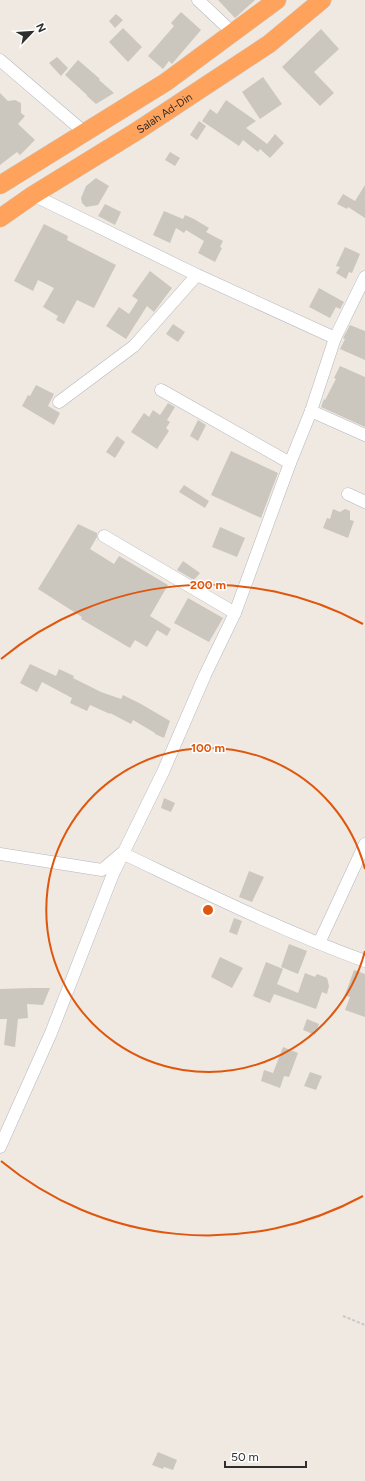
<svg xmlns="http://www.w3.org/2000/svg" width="365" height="1481" font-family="Figtree,sans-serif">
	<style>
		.building { fill: #cbc7bf }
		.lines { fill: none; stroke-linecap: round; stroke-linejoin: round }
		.minor-casing { stroke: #b4b7c1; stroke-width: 13 }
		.highway-casing { stroke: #c9c9c9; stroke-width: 19 }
		.path { stroke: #c9c9c9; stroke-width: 2; stroke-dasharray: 3 2; stroke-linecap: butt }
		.minor { stroke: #fff; stroke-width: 12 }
		.highway { stroke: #ffa35c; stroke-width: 18 }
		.ring { fill: none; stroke: #df570e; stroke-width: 2 }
		.labels { text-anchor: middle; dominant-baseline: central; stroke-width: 3; stroke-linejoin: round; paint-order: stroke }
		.street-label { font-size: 11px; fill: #2e2e2e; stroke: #fff }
		.centre { fill: #df570e; stroke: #fff; stroke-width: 2 }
		.ring-label { font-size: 12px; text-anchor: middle; font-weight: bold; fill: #df570e; stroke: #fff; stroke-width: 3; stroke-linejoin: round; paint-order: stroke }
	</style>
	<rect width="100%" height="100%" fill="#efe9e1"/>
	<!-- building -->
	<g class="building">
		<polygon points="218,0 255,0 235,18"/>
		<polygon points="181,12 201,30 172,64 169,61 163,69 148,56 174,26 171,23"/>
		<polygon points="116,14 123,20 115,28 109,21"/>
		<polygon points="123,28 142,47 128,62 109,42"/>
		<polygon points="321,29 339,49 314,72 334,93 320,106 282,67"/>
		<polygon points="57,57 68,68 61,76 49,63"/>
		<polygon points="78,60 100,79 99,80 114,93 96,104 87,96 87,95 65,75"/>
		<polygon points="263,77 282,104 260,119 242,92"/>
		<polygon points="0,93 8,101 15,100 21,103 21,113 25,116 18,124 35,140 20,155 17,152 0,165"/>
		<polygon points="226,100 256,121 246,128 267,144 275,134 284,143 270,158 260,149 258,152 243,140 239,146 202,121 210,109 217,114"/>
		<polygon points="199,121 206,126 197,140 190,135"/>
		<polygon points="170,152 180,158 175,166 165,160"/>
		<polygon points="96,178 109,186 98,205 86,207 82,203 81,198 86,186"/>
		<polygon points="365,185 365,218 348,207 347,209 337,204 343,194 355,201"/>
		<polygon points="105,204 121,212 115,225 98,216"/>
		<polygon points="164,211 183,219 185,215 194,219 209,228 206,232 223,241 220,247 222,248 215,262 198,253 204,241 186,230 184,233 176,228 170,243 153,235"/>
		<polygon points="44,224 68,236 67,240 116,265 94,308 77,300 64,324 56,320 58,316 43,307 54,288 38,280 33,291 14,281"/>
		<polygon points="345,247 360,254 352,273 349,272 346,279 336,273 340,267 336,266"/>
		<polygon points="150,271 172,288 154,312 147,306 126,339 106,326 119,307 129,314 138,300 132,296"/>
		<polygon points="319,288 344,302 340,309 336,307 330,318 309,307"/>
		<polygon points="173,324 185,332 178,342 166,334"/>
		<polygon points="350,325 365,331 365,360 340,349 345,339 343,338"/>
		<polygon points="340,366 365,377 365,427 321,407 324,399 325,400 336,379 334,378"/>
		<polygon points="36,385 54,394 48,406 60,413 54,425 22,406 28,395 30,396"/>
		<polygon points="168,403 175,407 167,420 170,422 166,428 169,431 157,449 131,432 144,413 149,417 153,410 160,415"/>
		<polygon points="198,420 206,425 198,441 190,436"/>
		<polygon points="117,436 125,442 115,458 106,452"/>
		<polygon points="231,451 278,473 261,518 211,495"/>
		<polygon points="184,485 209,501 205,508 179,492"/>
		<polygon points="333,509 340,512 345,509 350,511 350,520 354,521 348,538 323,528 327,518 330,519"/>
		<polygon points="78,524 97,533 97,537 90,549 114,564 119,556 168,585 150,616 171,629 167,636 157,630 147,647 135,640 130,648 81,619 82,617 38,589"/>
		<polygon points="220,527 245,538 237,557 212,547"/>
		<polygon points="183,561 200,573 194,580 177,570"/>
		<polygon points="188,598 223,618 209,642 174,623"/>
		<polygon points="30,664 56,676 59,669 74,676 73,678 101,692 121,699 123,695 141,704 170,721 164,738 155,734 155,733 133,720 131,724 110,713 110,714 90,705 87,711 70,703 72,698 42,682 37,692 20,683"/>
		<polygon points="164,798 175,803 171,812 161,808"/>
		<polygon points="249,871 264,877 252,902 239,897"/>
		<polygon points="234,918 242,921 237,935 229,932"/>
		<polygon points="289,944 307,951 298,974 281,967"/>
		<polygon points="220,957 243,968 232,988 211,977"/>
		<polygon points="266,962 283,969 277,984 298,993 305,973 315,977 317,974 327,978 329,986 327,994 322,992 316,1009 274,994 270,1003 253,996"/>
		<polygon points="354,970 365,974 365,1017 345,1010 350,997 345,995"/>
		<polygon points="31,988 50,988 43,1005 27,1004 28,1018 18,1019 15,1047 4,1045 7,1019 0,1019 0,989"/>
		<polygon points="307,1019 319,1024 315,1035 303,1030"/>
		<polygon points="283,1047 298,1053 289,1077 284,1076 280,1088 261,1081 264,1070 273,1073"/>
		<polygon points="310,1072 322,1076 316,1090 304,1086"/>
		<polygon points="158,1452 177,1460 173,1470 164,1467 163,1469 152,1465"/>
	</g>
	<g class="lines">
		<!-- minor casing -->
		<g class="minor-casing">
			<g id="minor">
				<polyline points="198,0 233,33"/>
				<polyline points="0,60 84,132"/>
				<polyline points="33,195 197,275 335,338"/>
				<polyline points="161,390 290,463"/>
				<polyline points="59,402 134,346 197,275"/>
				<polyline points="311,411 365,435"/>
				<polyline points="348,494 365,502"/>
				<polyline points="104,536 235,613"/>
				<path d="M0,854L102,870L122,853C202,891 282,931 365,961"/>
				<polyline points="319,943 365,844"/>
				<polyline points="0,1147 51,1033 113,874 163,772 205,675 235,613 290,463 311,411 335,338 365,277"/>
			</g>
		</g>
		<!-- highway casing -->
		<g class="highway-casing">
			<g id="highway">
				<polyline points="0,185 166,82 277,0"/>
				<path id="s1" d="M0,218L33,195L137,131L269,44L322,0"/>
			</g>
		</g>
		<!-- path -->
		<polyline class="path" points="343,1316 365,1325"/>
		<!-- minor -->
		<use href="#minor" class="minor"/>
		<!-- highway -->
		<use href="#highway" class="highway"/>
	</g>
	<!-- distance rings -->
	<g class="ring">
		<path d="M365 951A162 162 0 1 1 365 869"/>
		<path d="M363 1196A325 325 0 0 1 1 1161M1 659A325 325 0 0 1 363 624"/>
	</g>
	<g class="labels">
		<!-- street labels -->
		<g class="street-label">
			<text stroke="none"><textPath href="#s1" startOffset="195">Salah Ad-Din</textPath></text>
		</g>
	</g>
	<circle cx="208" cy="910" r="6" class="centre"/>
	<g class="ring-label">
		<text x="208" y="589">200 m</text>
		<text x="208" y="752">100 m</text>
	</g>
	<!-- north arrow -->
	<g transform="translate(32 32) rotate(65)" stroke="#ffffff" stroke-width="3" paint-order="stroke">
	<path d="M0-3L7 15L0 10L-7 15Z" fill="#2e2e2e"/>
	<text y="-6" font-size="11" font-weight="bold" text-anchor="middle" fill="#2e2e2e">N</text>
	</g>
	<!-- scale -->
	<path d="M225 1461v6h81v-6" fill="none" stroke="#2e2e2e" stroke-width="2"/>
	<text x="231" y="1461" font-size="12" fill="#2e2e2e" stroke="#ffffff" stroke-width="3" paint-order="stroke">50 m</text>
</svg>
